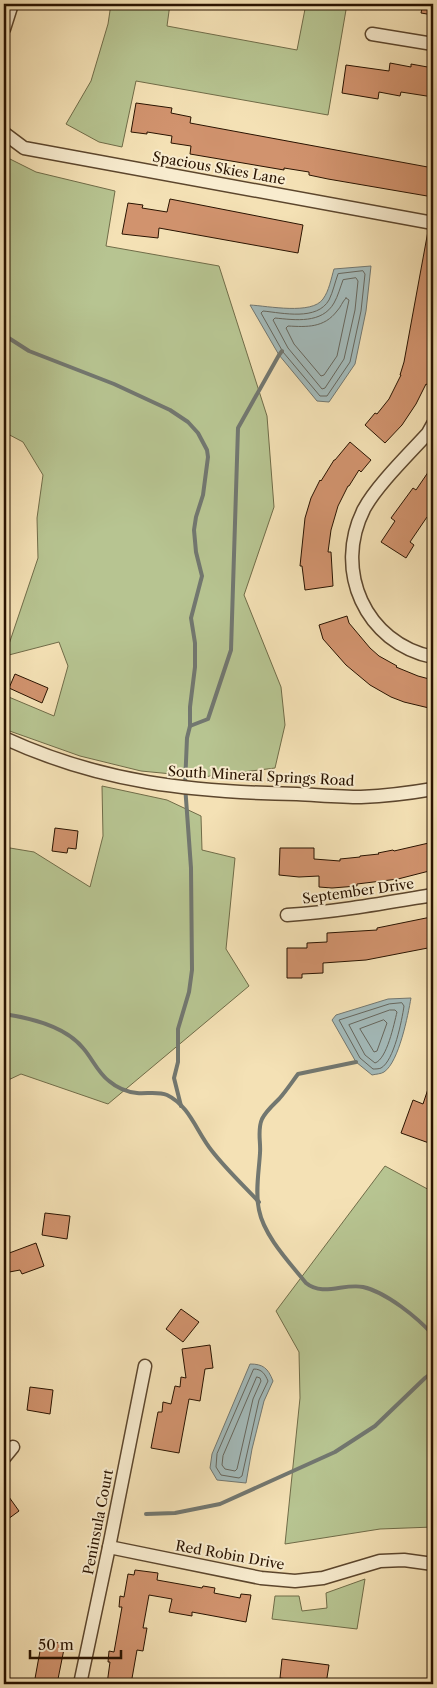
<svg xmlns="http://www.w3.org/2000/svg" width="437" height="1688" font-family="'Libre Caslon Text',serif">
	<style>
		.green { fill: #b7c491; stroke: #706c48 }
		.water { fill: #a3baba; stroke: #727770 }
		.lines { fill: none; stroke-linecap: round; stroke-linejoin: round }
		.shore { stroke: #66665d; stroke-width: 1 }
		.stream { stroke: #727770; stroke-width: 4 }
		.building { fill: #d1936e; stroke: #291300 }
		.minor-casing { stroke: #5c462d; stroke-width: 15 }
		.minor { stroke: #f8eccf; stroke-width: 12 }
		.labels { text-anchor: middle; dominant-baseline: central; stroke-width: 4; stroke-linejoin: round; paint-order: stroke }
		.street-label { font-size: 14px; fill: #291300; stroke: #f8eccf }
	</style>
	<rect width="100%" height="100%" fill="#f4e1b5"/>
	<filter id="stains"><feTurbulence type="fractalNoise" baseFrequency=".004" numOctaves="4"/><feColorMatrix values="0 0 0 0 .2 0 0 0 0 .09 0 0 0 0 .02 0 0 0 .5 -.17"/></filter>
	<radialGradient id="worn" r=".72"><stop offset=".6" stop-color="#630" stop-opacity="0"/><stop offset="1" stop-color="#630" stop-opacity=".3"/></radialGradient>
	<!-- green -->
	<g class="green">
		<polygon points="111,4 170,4 167,26 297,50 306,4 347,4 328,115 136,81 122,147 99,142 66,124 91,81 108,24"/>
		<polygon points="4,156 36,172 115,191 106,246 219,266 267,416 274,507 244,595 281,687 285,725 275,768 203,777 141,771 80,756 4,729 4,695 54,716 68,666 59,642 5,656 38,558 37,518 43,475 23,442 4,432"/>
		<polygon points="4,759 8,761 8,805 4,815"/>
		<polygon points="102,786 167,800 201,816 202,850 235,858 226,949 249,986 108,1104 21,1074 4,1082 4,847 34,852 90,887 103,836"/>
		<polygon points="385,1166 433,1192 433,1527 380,1529 285,1544 300,1398 299,1352 276,1311"/>
		<polygon points="365,1579 357,1629 272,1619 275,1596 299,1596 302,1611 327,1608 326,1593"/>
	</g>
	<!-- water -->
	<g class="water">
		<path d="M371,266L366,311L355,364L329,402L317,401L279,355L250,305C268,306 312,315 323,299C329,291 331,279 334,269Z"/>
		<path d="M411,998C408,1015 399,1062 384,1072C381,1074 376,1074 372,1075L356,1062L332,1020L336,1015L388,999Z"/>
		<path d="M250,1364C263,1364 268,1368 273,1381L264,1401L252,1449L246,1483L217,1480L210,1468L212,1454Z"/>
	</g>
	<g class="lines">
		<!-- shore -->
		<g class="shore">
			<path d="M363,271L365,274L361,311L350,362L327,396H320L283,352L261,313L263,311C283,313 317,321 329,300C333,292 335,282 338,274Z"/>
			<path d="M356,278L358,281L355,310L344,359L325,388L322,389L288,348L273,320L275,318C295,320 322,324 334,303C338,296 340,288 343,280Z"/>
			<path d="M346,298L349,300L337,356L324,375L321,376L294,344L286,328L288,326C307,327 324,328 337,311C341,307 342,302 346,298Z"/>
			<path d="M402,1003L404,1006C402,1020 394,1061 381,1068C379,1069 375,1069 373,1069L360,1058L339,1020L389,1004Z"/>
			<path d="M390,1010H395L397,1012C394,1024 387,1059 375,1063L365,1055L349,1025Z"/>
			<polygon points="384,1020 387,1023 377,1051 374,1052 360,1029"/>
			<path d="M254,1369C262,1369 265,1374 268,1381L259,1400L242,1476L239,1478L221,1475L216,1467L217,1454Z"/>
			<polygon points="257,1377 260,1378 261,1381 253,1399 237,1469 235,1471 225,1469 222,1465 223,1456"/>
		</g>
		<!-- stream -->
		<g class="stream">
			<polyline points="4,335 29,351 114,384 170,410 188,422 198,433 207,450 208,457 203,495 196,517 194,530 196,552 202,576 191,618 195,643 195,667 190,707 190,726 187,738 185,785 191,868 192,970 189,992 178,1029 178,1062 174,1078 181,1106"/>
			<polyline points="190,726 208,719 231,650 238,428 279,355 282,351"/>
			<path d="M4,1014C31,1018 65,1026 83,1048C92,1058 98,1073 109,1081C116,1087 127,1092 137,1093C146,1094 158,1091 167,1095C190,1106 197,1133 212,1151C226,1169 243,1185 259,1202"/>
			<path d="M356,1062L298,1074C292,1082 286,1091 279,1099C273,1105 266,1111 262,1119C257,1130 261,1142 260,1153C259,1171 255,1192 259,1210C264,1236 290,1263 306,1283C323,1297 344,1283 363,1287C386,1292 418,1318 433,1335"/>
			<polyline points="146,1514 175,1513 220,1504 335,1452 375,1426 425,1378 433,1372"/>
		</g>
	</g>
	<!-- building -->
	<g class="building">
		<polygon points="423,4 433,4 433,15 421,13"/>
		<polygon points="390,63 411,67 411,64 433,68 433,97 401,92 400,96 379,92 378,99 342,93 346,65 389,71"/>
		<polygon points="136,103 172,108 171,113 191,117 190,123 433,168 433,197 328,179 309,175 309,172 284,168 284,170 190,154 191,146 171,143 172,136 147,132 147,134 131,132"/>
		<polygon points="170,199 303,225 298,253 159,228 158,238 122,234 128,203 143,205 142,208 167,212"/>
		<polygon points="428,231 433,231 433,352 430,370 433,371 428,385 426,384 416,404 402,425 385,443 365,425 375,413 377,414 389,399 401,375 400,375 404,362"/>
		<polygon points="350,442 371,460 361,472 359,470 349,486 348,486 338,506 331,530 328,552 331,552 333,586 305,590 302,566 300,566 305,518 311,498 320,480 321,481 334,460 335,460"/>
		<polygon points="433,465 433,511 427,517 410,542 414,545 406,558 381,542 395,521 391,518 413,488 416,490"/>
		<polygon points="347,616 349,623 370,648 379,656 397,666 396,667 418,676 433,680 433,689 429,708 404,702 391,697 370,685 346,665 323,639 319,625"/>
		<polygon points="15,674 48,688 42,703 9,688"/>
		<polygon points="55,828 78,831 76,849 68,848 67,853 52,851"/>
		<polygon points="433,842 433,870 398,879 357,884 357,886 332,888 319,887 319,876 299,877 279,875 280,848 314,848 314,859 340,861 340,859 360,857 360,856 379,854 378,853 393,850 394,851"/>
		<polygon points="431,917 433,927 433,947 366,960 323,963 323,973 302,974 302,978 287,978 287,948 307,948 307,943 327,942 327,933 377,930 377,928"/>
		<polygon points="431,1080 433,1080 433,1131 429,1143 401,1133 413,1100 423,1104"/>
		<polygon points="45,1213 70,1216 67,1239 42,1235"/>
		<polygon points="36,1243 44,1266 22,1274 20,1270 4,1273 4,1255"/>
		<polygon points="181,1309 199,1322 183,1342 166,1329"/>
		<polygon points="210,1345 213,1368 205,1369 200,1401 189,1399 179,1453 151,1448 158,1412 162,1412 163,1402 171,1404 175,1386 180,1387 181,1377 186,1378 182,1349"/>
		<polygon points="30,1387 53,1390 50,1414 27,1410"/>
		<polygon points="4,1490 19,1511 4,1522"/>
		<polygon points="135,1570 158,1573 157,1580 202,1588 203,1586 215,1588 214,1593 240,1598 241,1594 251,1595 246,1622 192,1612 192,1616 169,1612 172,1599 149,1595 143,1628 147,1628 143,1651 137,1650 131,1684 107,1684 110,1662 108,1662 109,1651 114,1652 122,1607 119,1607 120,1596 124,1597 128,1574 134,1575"/>
		<polygon points="42,1640 65,1644 57,1684 34,1684"/>
		<polygon points="282,1659 329,1665 326,1684 280,1678"/>
	</g>
	<g class="lines">
		<!-- minor casing -->
		<g class="minor-casing">
			<g id="minor">
				<polyline points="4,29 12,4"/>
				<polyline points="372,34 433,44"/>
				<polyline points="4,133 24,148 433,223"/>
				<path d="M433,424L428,433C409,454 377,485 364,509C333,570 365,643 433,657"/>
				<path d="M4,738C102,783 191,792 297,794C318,795 340,797 361,797C385,796 410,793 433,789"/>
				<path d="M287,915C336,912 385,903 433,895"/>
				<polyline points="4,1458 13,1447"/>
				<polyline points="109,1547 261,1578 295,1581 323,1578 380,1561 404,1560 433,1564"/>
				<polyline points="80,1684 109,1547 145,1366"/>
			</g>
		</g>
		<!-- minor -->
		<use href="#minor" class="minor"/>
	</g>
	<g class="labels">
		<!-- street labels -->
		<g class="street-label">
			<text transform="translate(219 168) rotate(10)">Spacious Skies Lane</text>
			<text transform="translate(261 776) rotate(3)">South Mineral Springs Road</text>
			<text transform="translate(358 891) rotate(-8)">September Drive</text>
			<text transform="translate(98 1522) rotate(-79)">Peninsula Court</text>
			<text transform="translate(230 1555) rotate(10)">Red Robin Drive</text>
		</g>
	</g>
	<!-- margin -->
	<rect width="437" height="1688" fill="none" stroke="#f4e1b5" stroke-width="20"/>
	<rect x="5" y="5" width="427" height="1678" fill="none" stroke="#291300" stroke-width="2.5"/>
	<rect x="10" y="10" width="417" height="1668" fill="none" stroke="#291300"/>
	<!-- scale -->
	<path d="M30 1650v8h91v-8" fill="none" stroke="#291300" stroke-width="2.5"/>
	<text x="38" y="1650" font-size="15" fill="#291300" stroke="#f8eccf" stroke-width="4" paint-order="stroke">50 m</text>
	<rect width="100%" height="100%" filter="url(#stains)"/>
	<rect width="100%" height="100%" fill="url(#worn)"/>
</svg>
